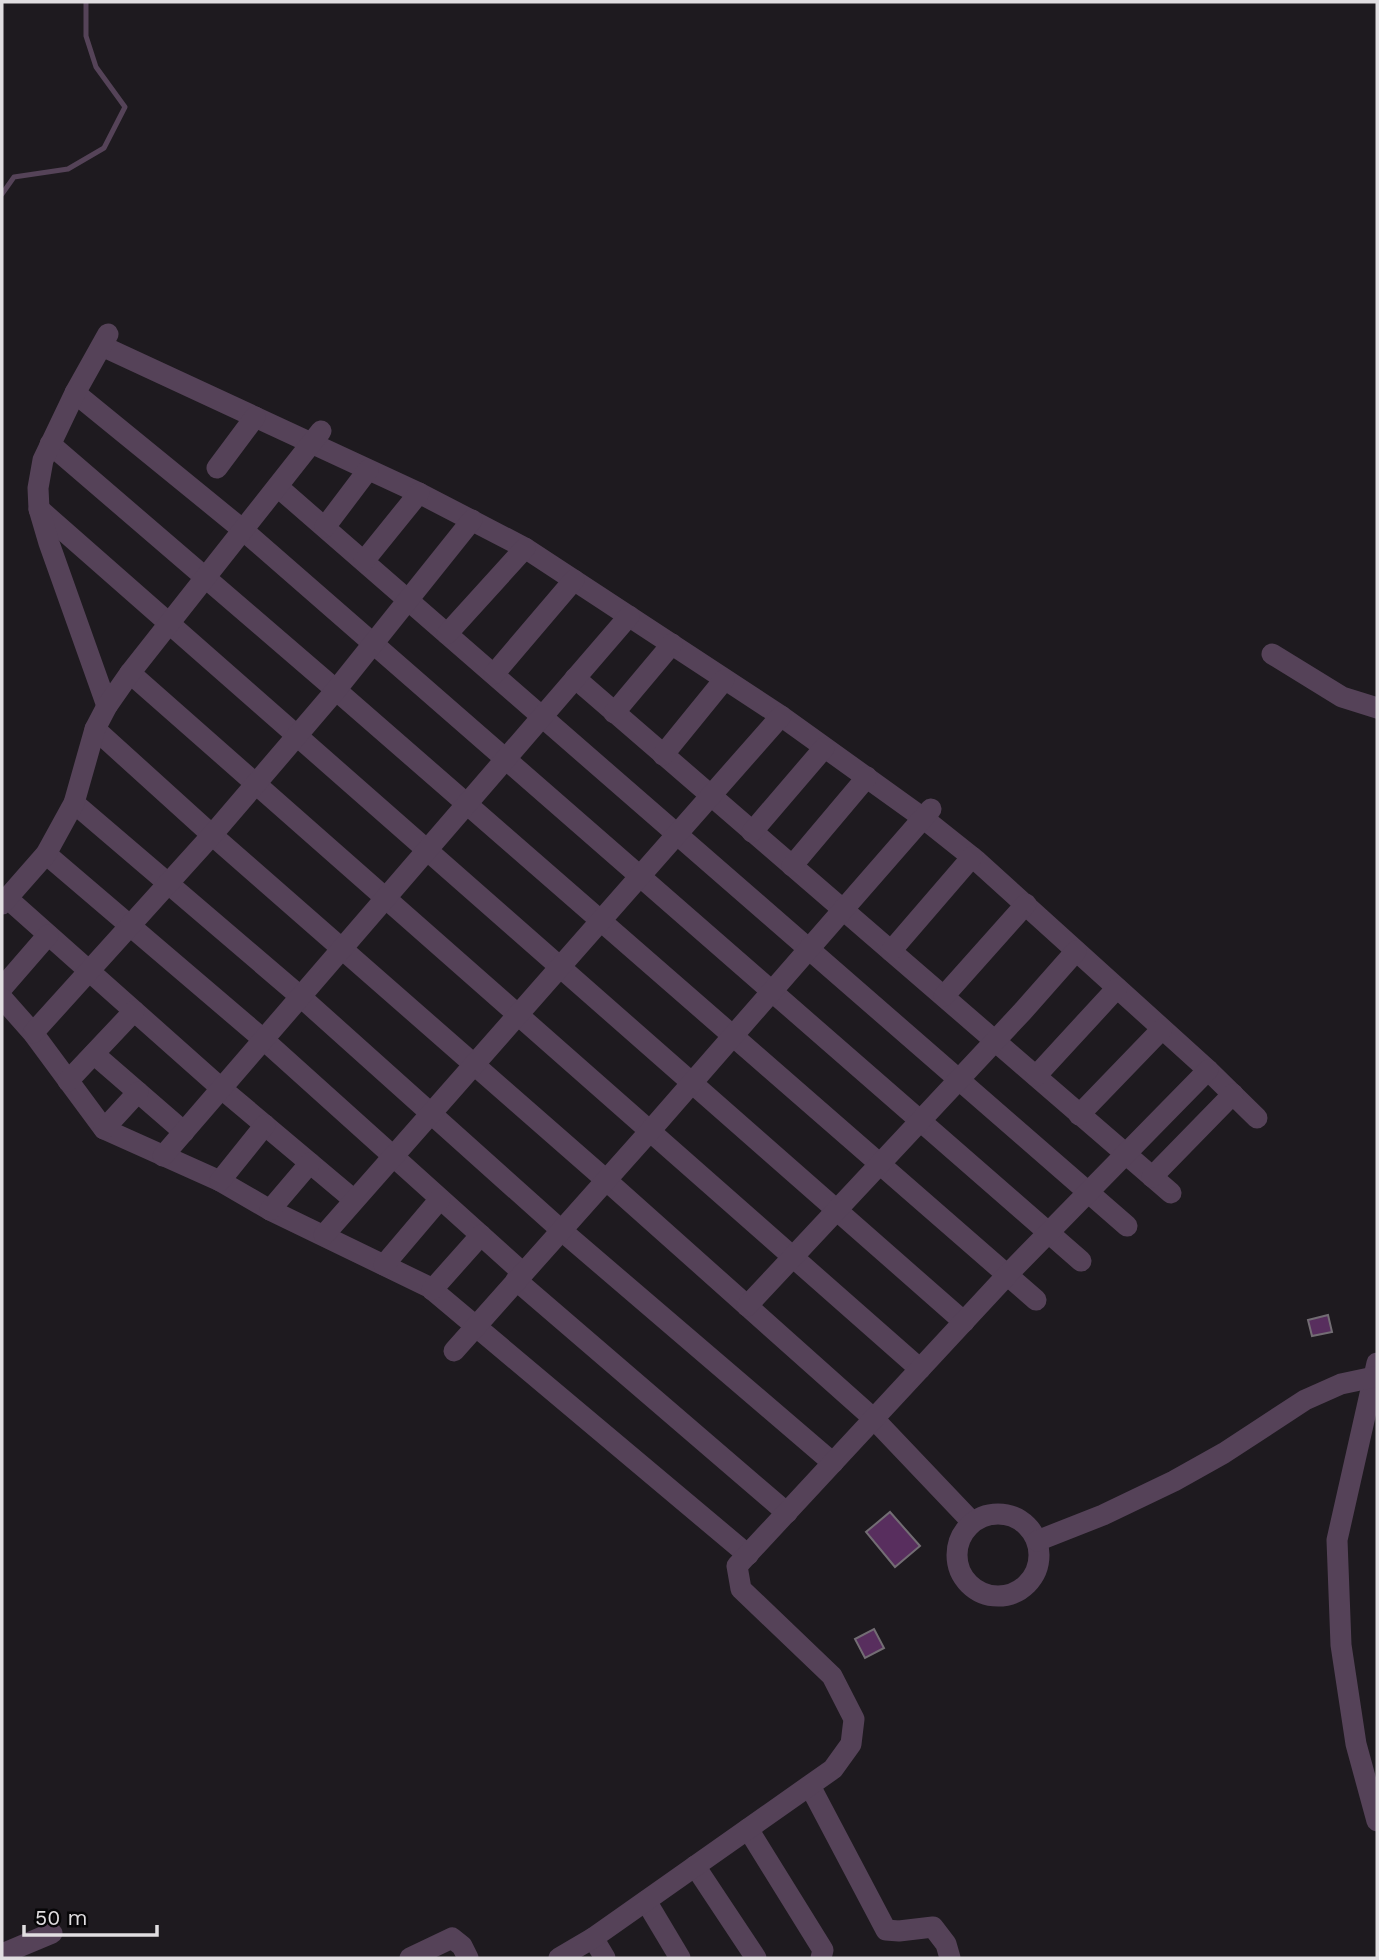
<svg xmlns="http://www.w3.org/2000/svg" width="1379" height="1960" font-family="'Work Sans',sans-serif">
	<style>
		.lines { fill: none; stroke-linecap: round; stroke-linejoin: round }
		.stream { stroke: #554358; stroke-width: 5 }
		.building { fill: #582e5e; stroke: #736d74; stroke-width: 2 }
		.minor { stroke: #554258; stroke-width: 21 }
	</style>
	<rect width="100%" height="100%" fill="#1e1a1f"/>
	<g class="lines">
		<!-- stream -->
		<polyline class="stream" points="2,194 14,177 68,169 104,148 125,107 96,67 86,36 86,2"/>
	</g>
	<!-- building -->
	<g class="building">
		<polygon points="1328,1315 1332,1332 1312,1336 1308,1320"/>
		<polygon points="890,1512 920,1546 895,1567 866,1532"/>
		<polygon points="874,1629 884,1648 865,1658 855,1639"/>
	</g>
	<g class="lines">
		<!-- minor -->
		<g class="minor">
			<polyline points="102,346 419,493 525,548 781,716 923,818 977,861 1208,1070 1257,1118"/>
			<polyline points="75,393 243,530 1081,1261"/>
			<polyline points="50,444 336,690 1036,1300"/>
			<polyline points="217,468 255,417"/>
			<polyline points="278,487 1127,1226"/>
			<polyline points="39,509 964,1322"/>
			<polyline points="325,527 368,470"/>
			<polyline points="364,561 419,493"/>
			<polyline points="447,634 525,548"/>
			<polyline points="1272,654 1342,697 1377,708"/>
			<polyline points="130,673 920,1369"/>
			<polyline points="494,674 574,580"/>
			<polyline points="575,678 1171,1193"/>
			<polyline points="107,706 49,543 39,509 38,488 43,460 75,393 108,334"/>
			<polyline points="614,713 672,644"/>
			<polyline points="95,729 212,835 606,1180 874,1419 972,1522"/>
			<polyline points="663,755 724,680"/>
			<polyline points="74,803 301,997 561,1230 833,1463"/>
			<polyline points="752,832 824,748"/>
			<polyline points="46,854 264,1040 523,1273"/>
			<polyline points="792,866 867,777"/>
			<polyline points="7,898 222,1089 354,1200"/>
			<polyline points="2,904 46,854 74,803 95,729 107,706 130,673 321,431"/>
			<polyline points="891,951 972,857"/>
			<polyline points="2,988 48,935"/>
			<polyline points="944,996 1026,904"/>
			<polyline points="2,998 33,1033 104,1129 220,1181 270,1210 429,1287 748,1555"/>
			<polyline points="33,1033 212,835 336,690 472,520"/>
			<polyline points="94,1054 184,1132"/>
			<polyline points="1036,1076 1117,988"/>
			<polyline points="68,1081 134,1011"/>
			<polyline points="1079,1115 1162,1029"/>
			<polyline points="104,1129 138,1092"/>
			<polyline points="163,1156 629,616"/>
			<polyline points="1152,1177 1233,1094"/>
			<polyline points="220,1181 265,1125"/>
			<polyline points="270,1210 310,1163"/>
			<polyline points="324,1235 781,716"/>
			<polyline points="384,1265 440,1199"/>
			<polyline points="516,1280 787,1513"/>
			<polyline points="432,1290 481,1235"/>
			<polyline points="747,1306 1023,1011 1076,951"/>
			<polyline points="454,1351 650,1131 931,809"/>
			<polyline points="1377,1363 1337,1540 1341,1645 1356,1744 1377,1821"/>
			<circle cx="998" cy="1555" r="41"/>
			<polyline points="1037,1541 1103,1515 1174,1481 1224,1453 1305,1400 1341,1384 1374,1377"/>
			<polyline points="810,1786 886,1930 899,1931 933,1927 946,1944 950,1958"/>
			<polyline points="748,1829 823,1950 821,1958"/>
			<polyline points="695,1866 756,1958"/>
			<polyline points="646,1901 680,1958"/>
			<polyline points="593,1938 605,1958"/>
			<polyline points="2,1954 52,1933"/>
			<polyline points="410,1958 452,1938 462,1946 468,1958"/>
			<polyline points="559,1958 593,1938 833,1769 851,1744 854,1719 832,1676 741,1589 737,1566 1008,1274 1208,1070"/>
		</g>
	</g>
	<!-- border -->
	<rect width="1379" height="1960" fill="none" stroke="#e1dee1" stroke-width="7"/>
	<!-- scale -->
	<path d="M24 1925v10h133v-10" fill="none" stroke="#e1dee1" stroke-width="3.5"/>
	<text x="35" y="1925" font-size="21" fill="#e1dee1" stroke="#070608" stroke-width="5" paint-order="stroke">50 m</text>
</svg>
